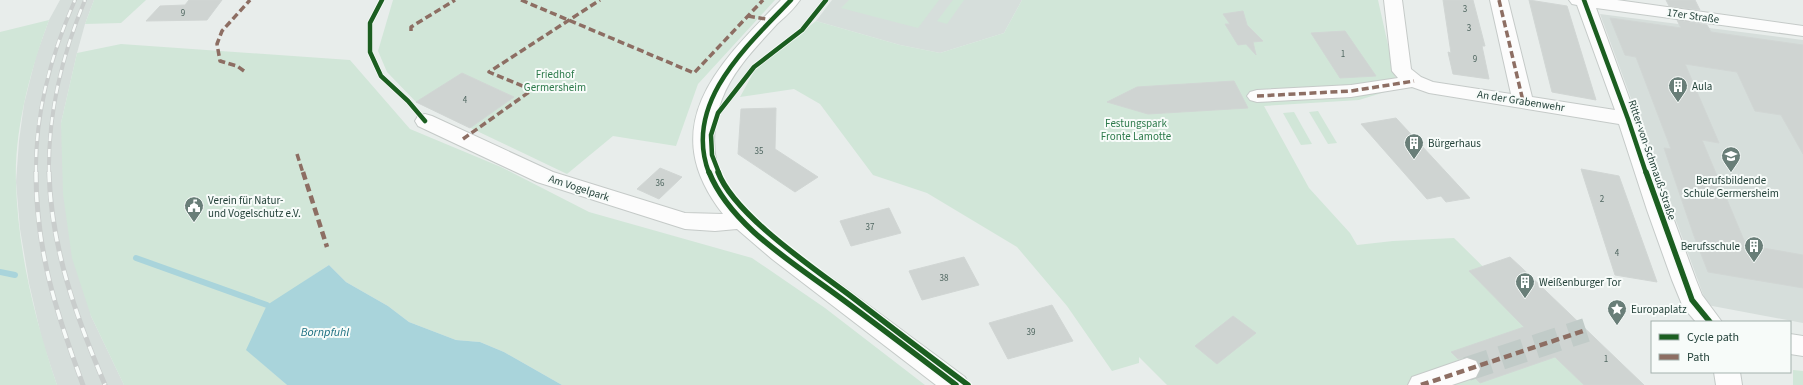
<svg xmlns="http://www.w3.org/2000/svg" width="1803" height="385" font-family="'Source Sans 3',sans-serif">
	<style>
		.built { fill: #d6dedb }
		.green { fill: #d1e6d8 }
		.water { fill: #a9d4db }
		.lines { fill: none; stroke-linecap: round; stroke-linejoin: round }
		.stream { stroke: #a9d4db; stroke-width: 6 }
		.building { fill: #cfd4d2; stroke: #d1d6d4 }
		.minor-tunnel { stroke: #c1cbc8; stroke-width: 24; stroke-dasharray: 24 12; stroke-linecap: butt }
		.minor-casing { stroke: #c5cac8; stroke-width: 2 }
		.minor { fill: #fcfcfc; fill-rule: evenodd }
		.rail-far1-casing { stroke: #c9cdcc; stroke-width: 4 }
		.rail-casing { stroke: #c9cdcc; stroke-width: 5 }
		.rail-far1 { stroke: #f7fbf9; stroke-width: 2.5; stroke-dasharray: 8; stroke-linecap: butt }
		.rail { stroke: #f7fbf9; stroke-width: 3.5; stroke-dasharray: 10; stroke-linecap: butt }
		.quiet-far1 { stroke: #8d6e63; stroke-width: 3.5; stroke-dasharray: 7 3.5; stroke-linecap: butt }
		.quiet { stroke: #8d6e63; stroke-width: 4.5; stroke-dasharray: 8 4.5; stroke-linecap: butt }
		.cycleway-far1-casing { stroke: #f7fbf9; stroke-width: 6 }
		.cycleway-casing { stroke: #f7fbf9; stroke-width: 8 }
		.cycleway-far1 { stroke: #1b5e20; stroke-width: 4.5 }
		.cycleway { stroke: #1b5e20; stroke-width: 5.5 }
		.labels { text-anchor: middle; dominant-baseline: central; stroke-width: 4; stroke-linejoin: round; paint-order: stroke }
		.number-label { font-size: 9px; fill: #506761 }
		.street-label { font-size: 11px; fill: #24423a; stroke: #f7fbf9 }
		.park-label { font-size: 11px; fill: #2d7a4b; stroke: #f7fbf9 }
		.poi-label { font-size: 11px; fill: #24423a; stroke: #f7fbf9; text-anchor: start }
		.water-label { font-size: 12px; font-style: italic; fill: #1c6f80; stroke: #f7fbf9 }
	</style>
	<rect width="100%" height="100%" fill="#e8edeb"/>
	<!-- built -->
	<g class="built">
		<polygon points="60,0 94,0 85,24 77,53 61,123 91,316 124,385 57,385 42,340 29,283 20,229 16,182 19,141 24,104 36,56 49,20"/>
		<polygon points="832,0 1022,0 1004,33 940,53 900,45 816,21"/>
		<polygon points="1600,14 1803,40 1803,323 1707,305"/>
	</g>
	<!-- green -->
	<g class="green">
		<polygon points="94,0 146,0 121,23 85,24"/>
		<polygon points="393,0 775,0 698,84 676,146 613,136 567,174 416,102 387,72 378,51"/>
		<polygon points="849,0 939,0 918,28 841,8"/>
		<polygon points="953,0 964,0 947,24 937,21"/>
		<polygon points="1022,0 1378,0 1395,76 1401,87 1359,100 1264,106 1309,188 1350,233 1357,245 1393,241 1454,238 1603,385 1167,385 1139,357 1139,363 1112,371 1067,306 1017,247 927,193 873,175 820,104 794,89 740,97 756,68 816,21 900,45 940,53 1004,33"/>
		<path d="M49,20C31,68 14,130 16,183C18,252 35,320 57,385H0V32Z"/>
		<polygon points="121,44 350,60 410,129 501,167 589,212 752,258 825,308 925,385 562,385 504,352 480,342 456,340 409,322 388,306 346,282 329,265 302,283 247,350 287,385 124,385 91,316 72,258 63,194 61,123 77,53"/>
		<polygon points="1318,111 1337,143 1328,144 1309,112"/>
		<polygon points="1294,112 1312,144 1301,145 1283,113"/>
		<polygon points="1793,370 1803,371 1803,385 1793,385"/>
	</g>
	<!-- water -->
	<polygon class="water" points="329,265 346,282 388,306 409,322 456,340 480,342 504,352 562,385 287,385 246,350 267,305"/>
	<g class="lines">
		<!-- stream -->
		<g class="stream">
			<polyline points="136,258 267,305"/>
			<polyline points="0,272 15,275"/>
		</g>
	</g>
	<!-- building -->
	<g class="building">
		<polygon points="189,0 222,0 207,20 146,21 160,6 185,5"/>
		<polygon points="1443,0 1473,0 1485,46 1482,46 1489,79 1453,74 1448,52 1451,53"/>
		<polygon points="1529,0 1567,6 1596,100 1552,92"/>
		<polygon points="1666,0 1695,0 1700,10 1669,6"/>
		<polygon points="1243,11 1247,25 1263,41 1253,42 1256,55 1246,44 1238,45 1225,24 1230,24 1223,14"/>
		<polygon points="1610,18 1681,28 1677,20 1707,25 1711,32 1803,45 1803,154 1781,115 1755,111 1737,72 1685,64 1719,143 1702,140 1746,245 1803,255 1803,288 1708,272 1694,236 1664,148 1671,149 1636,57 1625,55"/>
		<polygon points="1345,31 1376,76 1340,78 1311,33"/>
		<polygon points="462,73 514,97 470,128 416,102"/>
		<polygon points="1234,81 1248,108 1148,114 1107,102 1137,87"/>
		<polygon points="776,108 775,149 818,177 795,192 738,154 741,109"/>
		<polygon points="1396,118 1470,198 1446,202 1441,196 1427,199 1361,124"/>
		<polygon points="660,168 682,177 659,199 637,189"/>
		<polygon points="1581,169 1619,176 1657,282 1615,275"/>
		<polygon points="889,208 901,233 851,246 840,221"/>
		<polygon points="964,257 979,285 922,300 909,271"/>
		<polygon points="1510,257 1523,269 1644,385 1584,385 1555,357 1480,383 1476,379 1481,370 1477,360 1467,357 1458,359 1451,352 1524,327 1469,271"/>
		<polygon points="1052,305 1073,341 1008,359 989,323"/>
		<polygon points="1233,316 1256,333 1217,364 1195,346"/>
	</g>
	<g class="lines">
		<!-- minor-tunnel -->
		<polyline class="minor-tunnel" points="1467,369 1586,330"/>
		<!-- minor casing -->
		<g class="minor-casing">
			<g id="minor">
				<path d="M781,0H800C794,9 785,17 777,24C756,47 733,70 722,99C712,125 711,154 722,179C742,220 807,260 844,287C884,317 925,347 965,377L969,385H936L772,259L737,229L715,231L685,229L537,182L418,126L415,121L418,116L425,114L432,116L553,172L685,213L723,214C654,126 718,64 781,0Z"/>
				<polygon points="1384,0 1402,0 1411,69 1421,77 1433,82 1511,94 1490,0 1508,0 1532,97 1615,110 1577,5 1572,4 1569,0 1617,0 1803,26 1803,36 1596,8 1696,280 1702,295 1722,322 1696,322 1683,307 1672,280 1647,210 1619,124 1429,93 1412,87 1351,97 1257,102 1250,100 1247,96 1250,92 1257,90 1351,85 1398,78 1392,71"/>
				<polygon points="1790,334 1803,336 1803,356 1790,354"/>
				<polygon points="1467,358 1476,361 1480,369 1476,377 1452,385 1408,385 1412,377"/>
				<polygon points="1714,372 1740,372 1742,385 1716,385"/>
			</g>
		</g>
		<!-- minor -->
		<use href="#minor" class="minor"/>
		<!-- rail-far1 casing -->
		<g class="rail-far1-casing">
			<g id="rail-far1">
				<path d="M36,173C35,112 51,55 75,0"/>
				<path d="M49,173C48,113 62,55 85,0"/>
			</g>
		</g>
		<!-- rail casing -->
		<g class="rail-casing">
			<g id="rail">
				<path d="M36,172C36,251 56,312 83,385"/>
				<path d="M49,172C51,248 76,316 105,385"/>
			</g>
		</g>
		<!-- rail-far1 -->
		<use href="#rail-far1" class="rail-far1"/>
		<!-- rail -->
		<use href="#rail" class="rail"/>
		<!-- quiet-far1 -->
		<g class="quiet-far1">
			<polyline points="521,0 694,73 763,0"/>
			<polyline points="1499,0 1523,101"/>
			<polyline points="748,16 772,20"/>
			<polyline points="411,31 411,27 455,0"/>
			<polyline points="244,71 237,66 220,61 217,44 222,31 250,0"/>
			<polyline points="1257,96 1351,91 1414,81"/>
			<polyline points="463,139 532,90 489,72 600,0"/>
			<polyline points="297,154 303,173"/>
		</g>
		<!-- quiet -->
		<g class="quiet">
			<polyline points="303,172 327,247"/>
			<polyline points="1421,385 1586,330"/>
		</g>
		<!-- cycleway-far1 casing -->
		<g class="cycleway-far1-casing">
			<g id="cycleway-far1">
				<polyline points="382,0 370,23 370,52 381,76 408,101 425,121"/>
				<polyline points="1584,0 1628,119 1646,173"/>
				<path d="M709,173C682,103 748,45 791,0"/>
				<polyline points="719,173 712,155 711,135 718,113 754,67 802,30 826,0"/>
			</g>
		</g>
		<!-- cycleway casing -->
		<g class="cycleway-casing">
			<g id="cycleway">
				<path d="M709,172C731,227 797,265 842,299C880,327 918,356 956,385"/>
				<path d="M718,172C734,215 815,269 852,297C891,327 929,356 968,385"/>
				<polyline points="1646,172 1692,300 1710,322"/>
			</g>
		</g>
		<!-- cycleway-far1 -->
		<use href="#cycleway-far1" class="cycleway-far1"/>
		<!-- cycleway -->
		<use href="#cycleway" class="cycleway"/>
	</g>
	<!-- icons -->
	<defs>
		<g id="building-pin" transform="scale(1)"><path d="M0 17L-7.5 6A9.5 9.5 0 1 1 7.5 6Z" fill="#697e78" stroke="#f7fbf9"/><path d="M-4-6H4V6H1V3H-1V6H-4ZM-2.5-4.3h1.7v1.8h-1.7ZM.8-4.3h1.7v1.8H.8ZM-2.5-1h1.7V.8h-1.7ZM.8-1h1.7V.8H.8Z" fill="#fff"/></g>
		<g id="school-pin" transform="scale(1)"><path d="M0 17L-7.5 6A9.5 9.5 0 1 1 7.5 6Z" fill="#697e78" stroke="#f7fbf9"/><path d="M0-5L7-2L0 1L-7-2ZM-4 1L0 2.5L4 1V4Q0 6-4 4Z" fill="#fff"/></g>
		<g id="civic-pin" transform="scale(1)"><path d="M0 17L-7.5 6A9.5 9.5 0 1 1 7.5 6Z" fill="#697e78" stroke="#f7fbf9"/><path d="M-.6-6.5H3V-4.5H.6V-3L4-1V1h2V6H-6V1h2V-1L-.6-3ZM-1.2 2.5V6h2.4V2.5Z" fill="#fff"/></g>
		<g id="sight-pin" transform="scale(1)"><path d="M0 17L-7.5 6A9.5 9.5 0 1 1 7.5 6Z" fill="#697e78" stroke="#f7fbf9"/><path d="M0-6L1.8-2.2L6-1.7L2.9 1.2L3.7 5.4L0 3.3L-3.7 5.4L-2.9 1.2L-6-1.7L-1.8-2.2Z" fill="#fff"/></g>
	</defs>
	<g fill-rule="evenodd">
		<use href="#building-pin" x="1678" y="86"/>
		<use href="#building-pin" x="1414" y="143"/>
		<use href="#school-pin" x="1731" y="156"/>
		<use href="#civic-pin" x="194" y="206"/>
		<use href="#building-pin" x="1754" y="246"/>
		<use href="#building-pin" x="1525" y="282"/>
		<use href="#sight-pin" x="1617" y="309"/>
	</g>
	<g class="labels">
		<!-- number labels -->
		<g class="number-label">
			<text x="1465" y="9">3</text>
			<text x="183" y="13">9</text>
			<text x="1469" y="28">3</text>
			<text x="1343" y="54">1</text>
			<text x="1475" y="59">9</text>
			<text x="465" y="100">4</text>
			<text x="759" y="151">35</text>
			<text x="660" y="183">36</text>
			<text x="1602" y="199">2</text>
			<text x="870" y="227">37</text>
			<text x="1617" y="253">4</text>
			<text x="944" y="278">38</text>
			<text x="1031" y="332">39</text>
			<text x="1606" y="359">1</text>
		</g>
		<!-- street labels -->
		<g class="street-label">
			<text transform="translate(1693 16) rotate(8)">17er Straße</text>
			<text transform="translate(1521 101) rotate(9)">An der Grabenwehr</text>
			<text transform="translate(1652 160) rotate(71)">Ritter-von-Schmauß-Straße</text>
			<text transform="translate(579 188) rotate(18)">Am Vogelpark</text>
		</g>
		<!-- park labels -->
		<g class="park-label">
			<text x="555" y="74">Friedhof<tspan x="555" dy="13">Germersheim</tspan></text>
			<text x="1136" y="123">Festungspark<tspan x="1136" dy="13">Fronte Lamotte</tspan></text>
		</g>
		<!-- poi labels -->
		<g class="poi-label">
			<text x="1692" y="86">Aula</text>
			<text x="1428" y="143">Bürgerhaus</text>
			<text x="1731" y="180" text-anchor="middle">Berufsbildende<tspan x="1731" dy="13">Schule Germersheim</tspan></text>
			<text x="208" y="200">Verein für Natur-<tspan x="208" dy="13">und Vogelschutz e.V.</tspan></text>
			<text x="1740" y="246" text-anchor="end">Berufsschule</text>
			<text x="1539" y="282">Weißenburger Tor</text>
			<text x="1631" y="309">Europaplatz</text>
		</g>
		<!-- water labels -->
		<g class="water-label">
			<text x="325" y="332">Bornpfuhl</text>
		</g>
	</g>
	<!-- legend -->
	<rect x="1651" y="321" width="140" height="52" fill="#f7fbf9" stroke="#a3b1ad"/>
	<rect x="1659" y="334" width="20" height="6" fill="#1b5e20" stroke="#a3b1ad"/>
	<text x="1687" y="341" font-size="12" fill="#24423a">Cycle path</text>
	<rect x="1659" y="354" width="20" height="6" fill="#8d6e63" stroke="#a3b1ad"/>
	<text x="1687" y="361" font-size="12" fill="#24423a">Path</text>
</svg>
